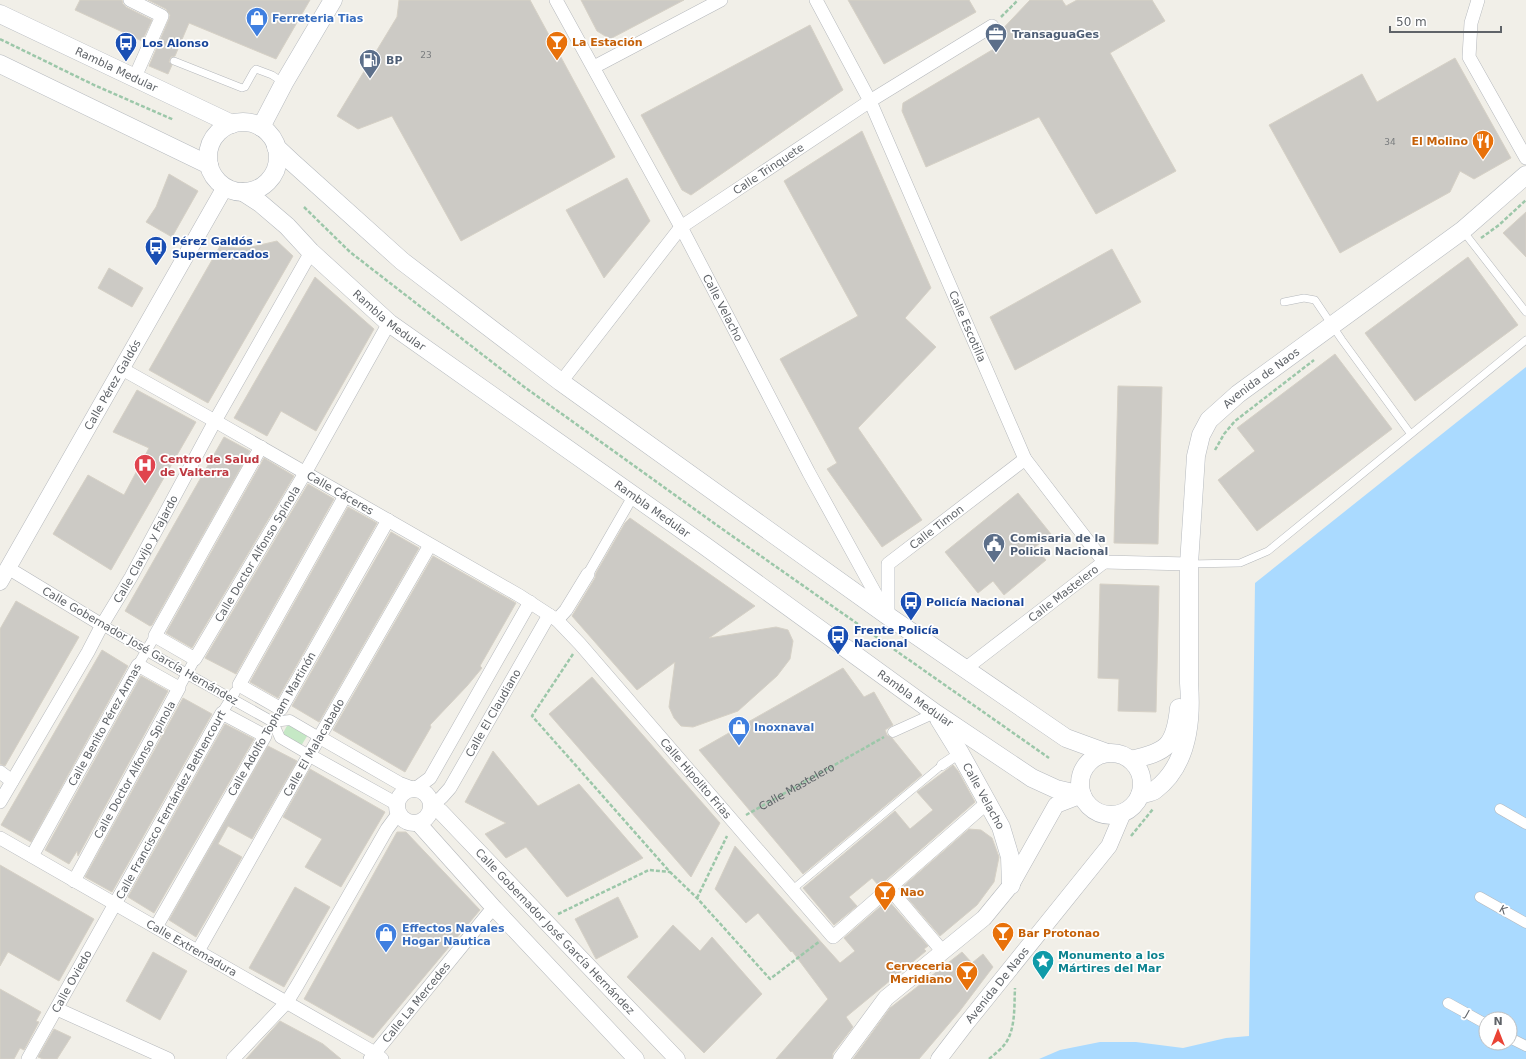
<svg xmlns="http://www.w3.org/2000/svg" width="1526" height="1059" font-family="'DejaVu Sans',sans-serif">
	<style>
		.green { fill: #c5e8c5 }
		.water { fill: #aadaff; fill-rule: evenodd }
		.building { fill: #cccac5; stroke: #d6d1c6 }
		.lines { fill: none; stroke-linecap: round; stroke-linejoin: round }
		.service-casing { stroke: #b5b8bc; stroke-width: 8 }
		.pedestrian-casing { stroke: #b5b8bc; stroke-width: 11 }
		.minor-casing { stroke: #b5b8bc; stroke-width: 14 }
		.tertiary-casing { stroke: #b5b8bc; stroke-width: 17 }
		.secondary-casing { stroke: #b6babf; stroke-width: 19 }
		.path { stroke: #9cc7a9; stroke-width: 2.5; stroke-dasharray: 4 2; stroke-linecap: butt }
		.service { stroke: #fff; stroke-width: 7 }
		.pedestrian { stroke: #fff; stroke-width: 10 }
		.minor { stroke: #fff; stroke-width: 13 }
		.tertiary { stroke: #fff; stroke-width: 16 }
		.secondary { stroke: #fff; stroke-width: 18 }
		.labels { text-anchor: middle; dominant-baseline: central; stroke-width: 3.5; stroke-linejoin: round; paint-order: stroke }
		.number-label { font-size: 9px; fill: #7a7d7f }
		.shop-label { font-size: 11px; font-weight: bold; fill: #366cbe; stroke: #fff; text-anchor: start }
		.service-label { font-size: 11px; font-weight: bold; fill: #4e5e75; stroke: #fff; text-anchor: start }
		.food-label { font-size: 11px; font-weight: bold; fill: #c56008; stroke: #fff; text-anchor: start }
		.transit-label { font-size: 11px; font-weight: bold; fill: #164399; stroke: #fff; text-anchor: start }
		.street-label { font-size: 11px; fill: #5f6368; stroke: #fff }
		.health-label { font-size: 11px; font-weight: bold; fill: #be3a42; stroke: #fff; text-anchor: start }
		.culture-label { font-size: 11px; font-weight: bold; fill: #0d838f; stroke: #fff; text-anchor: start }
	</style>
	<rect width="100%" height="100%" fill="#f1efe8"/>
	<!-- green -->
	<polygon class="green" points="289,722 309,733 301,746 282,735"/>
	<!-- water -->
	<path class="water" d="M1526,367V1059H1039L1060,1050L1100,1042H1136L1183,1048L1226,1038L1249,1036L1255,583ZM1486,1019H1510V1043H1486Z"/>
	<!-- building -->
	<g class="building">
		<polygon points="80,0 122,0 123,4 126,7 152,20 142,41 75,10"/>
		<polygon points="148,0 310,0 276,59 189,23 175,56 171,57 170,59 169,62 172,65 168,74 149,66 169,19 170,15 166,9"/>
		<polygon points="399,0 530,0 615,157 461,241 392,116 358,129 337,116 397,17"/>
		<polygon points="581,0 684,0 610,39 597,31"/>
		<polygon points="848,0 969,0 976,12 884,64"/>
		<polygon points="1030,0 1062,0 1066,6 1077,0 1152,0 1165,21 1110,53 1176,171 1096,214 1039,117 926,167 902,111 903,103 997,47 993,39"/>
		<polygon points="810,25 843,90 691,195 682,190 641,115"/>
		<polygon points="1455,58 1511,158 1474,179 1460,171 1450,192 1340,253 1269,125 1362,74 1377,102"/>
		<polygon points="862,131 931,288 905,318 936,347 858,428 922,520 882,547 827,469 837,463 780,359 858,316 784,181"/>
		<polygon points="169,174 198,191 172,237 146,222 156,207"/>
		<polygon points="627,178 650,221 604,278 566,210"/>
		<polygon points="1526,212 1526,257 1503,233"/>
		<polygon points="277,241 293,256 208,403 149,370 220,246 237,248 251,247"/>
		<polygon points="1112,249 1141,302 1015,370 990,317"/>
		<polygon points="1468,257 1518,325 1415,401 1365,333"/>
		<polygon points="109,268 143,288 132,307 98,288"/>
		<polygon points="315,277 374,329 316,431 281,411 267,436 234,418"/>
		<polygon points="1335,354 1392,429 1257,531 1218,480 1255,451 1237,428"/>
		<polygon points="1118,386 1162,387 1158,544 1114,543"/>
		<polygon points="137,390 196,422 111,570 53,534 88,475 124,495 149,448 113,432"/>
		<polygon points="224,437 250,451 152,625 150,626 125,611"/>
		<polygon points="264,458 294,476 192,648 166,633"/>
		<polygon points="308,484 334,499 236,674 205,658"/>
		<polygon points="1018,493 1051,534 1035,547 1046,560 1004,595 993,581 978,593 945,552"/>
		<polygon points="348,507 377,523 278,698 250,682"/>
		<polygon points="630,518 755,606 709,638 776,627 788,630 793,641 790,659 777,676 738,711 693,727 681,726 674,718 669,707 675,662 637,690 572,616 595,578 596,573 625,523"/>
		<polygon points="391,532 419,548 319,722 292,706"/>
		<polygon points="433,556 516,603 480,666 482,668 467,686 430,725 431,727 405,772 333,730"/>
		<polygon points="1100,584 1159,586 1156,712 1118,711 1119,679 1098,678"/>
		<polygon points="16,601 79,637 5,766 0,764 0,629"/>
		<polygon points="102,650 128,666 31,842 1,825"/>
		<polygon points="843,668 864,697 874,692 893,725 885,730 887,735 892,738 922,775 803,874 699,750"/>
		<polygon points="141,676 168,691 78,856 77,851 69,864 45,850"/>
		<polygon points="592,677 720,823 691,877 549,714"/>
		<polygon points="183,698 212,714 112,892 85,877"/>
		<polygon points="225,724 254,739 154,913 128,897"/>
		<polygon points="268,746 297,761 252,839 228,826 218,844 242,857 196,937 169,920"/>
		<polygon points="493,751 538,806 579,784 643,858 567,897 526,847 506,858 485,834 506,823 465,802"/>
		<polygon points="953,765 958,771 975,802 879,886 872,878 849,897 857,906 834,925 803,888 895,811 910,829 933,810 917,792"/>
		<polygon points="310,769 385,812 341,887 305,867 322,839 283,817"/>
		<polygon points="969,829 981,830 992,838 999,857 994,882 977,905 940,936 900,889"/>
		<polygon points="397,832 406,832 480,910 373,1038 304,999"/>
		<polygon points="735,846 840,963 855,951 844,938 888,900 928,946 924,949 926,951 846,1017 853,1027 833,1053 832,1059 776,1059 828,999 792,951 791,952 758,913 746,923 715,889"/>
		<polygon points="0,865 94,919 59,981 8,952 0,966"/>
		<polygon points="295,887 330,907 284,987 249,968"/>
		<polygon points="618,897 638,937 596,959 575,919"/>
		<polygon points="673,925 700,951 712,937 762,994 704,1053 627,977"/>
		<polygon points="153,952 187,971 160,1020 126,1001"/>
		<polygon points="962,952 972,963 983,954 993,967 959,1012 919,1059 853,1059 890,1008"/>
		<polygon points="0,989 41,1012 36,1021 39,1022 24,1050 20,1048 14,1059 0,1059"/>
		<polygon points="280,1021 323,1044 341,1059 246,1059"/>
		<polygon points="54,1029 71,1037 57,1059 43,1059 38,1057"/>
	</g>
	<g class="lines">
		<!-- service casing -->
		<g class="service-casing">
			<g id="service">
				<polyline points="174,61 242,88 245,87 254,71 256,69 272,75 284,83"/>
				<polyline points="1463,231 1526,312"/>
				<polyline points="1284,302 1304,298 1315,300 1342,340 1410,433"/>
				<polyline points="1189,564 1240,563 1268,551 1526,340"/>
				<polyline points="793,889 942,765"/>
			</g>
		</g>
		<!-- pedestrian casing -->
		<g class="pedestrian-casing">
			<g id="pedestrian">
				<polyline points="588,574 633,496"/>
				<polyline points="102,625 187,674 273,722 290,720 319,737"/>
				<polyline points="138,665 155,636"/>
				<polyline points="179,688 195,659"/>
				<polyline points="222,713 235,692"/>
				<polyline points="273,722 280,738 309,755"/>
				<polyline points="893,732 935,713"/>
				<polyline points="942,765 960,753"/>
				<polyline points="1500,809 1526,824"/>
				<polyline points="1480,897 1526,923"/>
				<polyline points="1448,1003 1486,1024"/>
				<polyline points="1510,1038 1526,1046"/>
			</g>
		</g>
		<!-- minor casing -->
		<g class="minor-casing">
			<g id="minor">
				<polyline points="130,0 162,16 135,77"/>
				<path id="s2" d="M556,0L681,227L809,473L886,613"/>
				<path id="s3" d="M816,0L870,101L1025,459L1104,562L1189,564"/>
				<polyline points="1478,0 1471,23 1469,57 1526,158"/>
				<polyline points="594,67 721,0"/>
				<path id="s4" d="M122,369L215,421L520,596L557,620L580,644L833,937L988,802"/>
				<path id="s5" d="M561,382L681,227L870,101L992,26"/>
				<path id="s6" d="M261,447L155,636L195,659L305,473L389,323"/>
				<polyline points="345,496 239,685 281,709 388,520"/>
				<polyline points="8,568 102,625"/>
				<path id="s7" d="M888,614V564L1025,459"/>
				<polyline points="557,620 566,610 588,574"/>
				<path id="s8" d="M965,669L1104,562"/>
				<polyline points="319,737 399,783 415,789 430,778 530,602"/>
				<polyline points="309,755 397,804"/>
				<polyline points="0,772 12,781"/>
				<path id="s9" d="M0,802L88,652L102,625L131,577L215,421L311,252"/>
				<path id="s10" d="M432,806L442,797L450,788L549,615"/>
				<path id="s11" d="M0,838L375,1053L382,1059"/>
				<polyline points="32,856 138,665 179,688 74,881"/>
				<polyline points="890,889 943,952"/>
				<path id="s12" d="M198,951L300,771L430,545"/>
				<polyline points="57,1009 168,1059"/>
				<path id="s13" d="M28,1059L222,713L265,736L156,927"/>
				<polyline points="233,1059 287,1002 298,984 387,829 398,814"/>
				<path id="s14" d="M370,1059L488,914L495,909"/>
			</g>
		</g>
		<!-- tertiary casing -->
		<g class="tertiary-casing">
			<g id="tertiary">
				<path id="s15" d="M0,582L225,187"/>
				<circle cx="414" cy="806" r="17"/>
				<path id="s16" d="M432,806L441,812L677,1059"/>
				<polyline points="418,823 495,909 636,1059"/>
				<polyline points="841,1059 886,998 984,918 1011,885 1056,805 1082,795"/>
				<path id="s17" d="M939,1059L965,1025L1109,846L1123,813"/>
			</g>
		</g>
		<!-- secondary casing -->
		<g class="secondary-casing">
			<g id="secondary">
				<path id="s18" d="M0,14L232,124"/>
				<polyline points="0,64 209,165"/>
				<circle cx="243" cy="157" r="35"/>
				<polyline points="261,127 284,83 333,0"/>
				<polyline points="276,147 292,162 402,261 561,382 888,616 1066,738 1107,753"/>
				<path id="s19" d="M243,192L260,203L287,226L311,252L389,323L705,546L935,713L1032,778L1056,789L1082,795"/>
				<path id="s20" d="M939,719L960,753L1001,827L1010,857L1011,885"/>
				<circle cx="1111" cy="784" r="31"/>
				<path d="M1131,760C1167,751 1175,747 1179,708"/>
				<path id="s21" d="M1140,795C1145,793 1151,793 1155,790C1188,765 1192,721 1189,683V564L1196,456L1201,435L1209,420L1238,394L1463,230L1526,175"/>
			</g>
		</g>
		<!-- path -->
		<g class="path">
			<polyline points="1001,17 1018,0"/>
			<polyline points="0,39 94,85 174,120"/>
			<polyline points="304,207 350,252 523,386 718,526 1049,758"/>
			<polyline points="1481,238 1499,225 1526,200"/>
			<polyline points="1215,450 1224,434 1235,421 1314,360"/>
			<polyline points="573,654 532,716 670,872 697,898 770,979 820,941"/>
			<path id="s1" d="M746,815L884,737"/>
			<polyline points="1131,836 1153,809"/>
			<polyline points="697,898 727,836"/>
			<polyline points="558,914 649,870 670,872"/>
			<path d="M989,1059C995,1054 1001,1049 1005,1044C1016,1029 1014,1005 1015,988"/>
		</g>
		<!-- service -->
		<use href="#service" class="service"/>
		<!-- pedestrian -->
		<use href="#pedestrian" class="pedestrian"/>
		<!-- minor -->
		<use href="#minor" class="minor"/>
		<!-- tertiary -->
		<use href="#tertiary" class="tertiary"/>
		<!-- secondary -->
		<use href="#secondary" class="secondary"/>
	</g>
	<!-- icons -->
	<defs>
		<g id="shop-pin" transform="scale(1.15)"><path d="M0 17L-7.5 6A9.5 9.5 0 1 1 7.5 6Z" fill="#3f7fe0" stroke="#fff"/><path d="M-5-2.5h2.3a2.7 3.5 0 0 1 5.4 0H5L5.5 6h-11ZM-1.5-2.5h3a1.5 2.3 0 0 0-3 0Z" fill="#fff"/></g>
		<g id="office-pin" transform="scale(1.15)"><path d="M0 17L-7.5 6A9.5 9.5 0 1 1 7.5 6Z" fill="#5c6f8a" stroke="#fff"/><path d="M-6-3h4V-5.5h4V-3h4V5H-6ZM-1-4.5V-3h2v-1.5ZM-6 0V1H6V0Z" fill="#fff"/></g>
		<g id="bar-pin" transform="scale(1.15)"><path d="M0 17L-7.5 6A9.5 9.5 0 1 1 7.5 6Z" fill="#e8710a" stroke="#fff"/><path d="M-6-5H6L.8 .8V4.5H3.5V6h-7V4.5H-.8V.8Z" fill="#fff"/></g>
		<g id="bus-pin" transform="scale(1.15)"><path d="M0 17L-7.5 6A9.5 9.5 0 1 1 7.5 6Z" fill="#1a4fb4" stroke="#fff"/><path d="M-5-6H5V4H4V6H2V4H-2V6H-4V4H-5ZM-3.5-4V0h7V-4ZM-3.5 1.2v1.5H-2V1.2ZM2 1.2v1.5H3.5V1.2Z" fill="#fff"/></g>
		<g id="fuel-pin" transform="scale(1.15)"><path d="M0 17L-7.5 6A9.5 9.5 0 1 1 7.5 6Z" fill="#5c6f8a" stroke="#fff"/><path d="M-5.5-6h7V0h2V4h1.3V-2.5L3-4.5l.8-.8L6-3V5H2.5V1h-1V6h-7ZM-4.2-4.7v3.2H.2V-4.7Z" fill="#fff"/></g>
		<g id="restaurant-pin" transform="scale(1.15)"><path d="M0 17L-7.5 6A9.5 9.5 0 1 1 7.5 6Z" fill="#e8710a" stroke="#fff"/><path d="M-5-6h1v4h1v-4h1v4h1v-4h1v5L-1.5 .5V6h-2V.5L-5-1ZM5-6V6H3V1.5H1.5Q1.5-4 5-6Z" fill="#fff"/></g>
		<g id="hospital-pin" transform="scale(1.15)"><path d="M0 17L-7.5 6A9.5 9.5 0 1 1 7.5 6Z" fill="#e0444e" stroke="#fff"/><path d="M-5-5h3v3.5h4V-5h3V5h-3V1.5h-4V5h-3Z" fill="#fff"/></g>
		<g id="civic-pin" transform="scale(1.15)"><path d="M0 17L-7.5 6A9.5 9.5 0 1 1 7.5 6Z" fill="#5c6f8a" stroke="#fff"/><path d="M-.6-6.5H3V-4.5H.6V-3L4-1V1h2V6H-6V1h2V-1L-.6-3ZM-1.2 2.5V6h2.4V2.5Z" fill="#fff"/></g>
		<g id="sight-pin" transform="scale(1.15)"><path d="M0 17L-7.5 6A9.5 9.5 0 1 1 7.5 6Z" fill="#0f9aa8" stroke="#fff"/><path d="M0-6L1.8-2.2L6-1.7L2.9 1.2L3.7 5.4L0 3.3L-3.7 5.4L-2.9 1.2L-6-1.7L-1.8-2.2Z" fill="#fff"/></g>
	</defs>
	<g fill-rule="evenodd">
		<use href="#shop-pin" x="257" y="18"/>
		<use href="#office-pin" x="996" y="34"/>
		<use href="#bar-pin" x="557" y="42"/>
		<use href="#bus-pin" x="126" y="43"/>
		<use href="#fuel-pin" x="370" y="60"/>
		<use href="#restaurant-pin" x="1483" y="141"/>
		<use href="#bus-pin" x="156" y="247"/>
		<use href="#hospital-pin" x="145" y="465"/>
		<use href="#civic-pin" x="994" y="544"/>
		<use href="#bus-pin" x="911" y="602"/>
		<use href="#bus-pin" x="838" y="636"/>
		<use href="#shop-pin" x="739" y="727"/>
		<use href="#bar-pin" x="885" y="892"/>
		<use href="#bar-pin" x="1003" y="933"/>
		<use href="#shop-pin" x="386" y="934"/>
		<use href="#sight-pin" x="1043" y="961"/>
		<use href="#bar-pin" x="967" y="972"/>
	</g>
	<g class="labels">
		<!-- number labels -->
		<g class="number-label">
			<text x="426" y="55">23</text>
			<text x="1390" y="142">34</text>
		</g>
		<!-- shop labels -->
		<g class="shop-label">
			<text x="272" y="18">Ferreteria Tias</text>
			<text x="754" y="727">Inoxnaval</text>
			<text x="402" y="928">Effectos Navales<tspan x="402" dy="13">Hogar Nautica</tspan></text>
		</g>
		<!-- service labels -->
		<g class="service-label">
			<text x="1012" y="34">TransaguaGes</text>
			<text x="386" y="60">BP</text>
			<text x="1010" y="538">Comisaria de la<tspan x="1010" dy="13">Policia Nacional</tspan></text>
		</g>
		<!-- food labels -->
		<g class="food-label">
			<text x="572" y="42">La Estación</text>
			<text x="1468" y="141" text-anchor="end">El Molino</text>
			<text x="900" y="892">Nao</text>
			<text x="1018" y="933">Bar Protonao</text>
			<text x="952" y="966" text-anchor="end">Cerveceria<tspan x="952" dy="13">Meridiano</tspan></text>
		</g>
		<!-- transit labels -->
		<g class="transit-label">
			<text x="142" y="43">Los Alonso</text>
			<text x="172" y="241">Pérez Galdós -<tspan x="172" dy="13">Supermercados</tspan></text>
			<text x="926" y="602">Policía Nacional</text>
			<text x="854" y="630">Frente Policía<tspan x="854" dy="13">Nacional</tspan></text>
		</g>
		<!-- street labels -->
		<g class="street-label">
			<text stroke="none"><textPath href="#s18" startOffset="129">Rambla Medular</textPath></text>
			<text stroke="none"><textPath href="#s5" startOffset="301">Calle Trinquete</textPath></text>
			<text stroke="none"><textPath href="#s2" startOffset="350">Calle Velacho</textPath></text>
			<text stroke="none"><textPath href="#s19" startOffset="195">Rambla Medular</textPath></text>
			<text stroke="none"><textPath href="#s3" startOffset="360">Calle Escotilla</textPath></text>
			<text stroke="none"><textPath href="#s21" startOffset="466">Avenida de Naos</textPath></text>
			<text stroke="none"><textPath href="#s15" startOffset="227">Calle Pérez Galdós</textPath></text>
			<text stroke="none"><textPath href="#s4" startOffset="251">Calle Cáceres</textPath></text>
			<text stroke="none"><textPath href="#s19" startOffset="519">Rambla Medular</textPath></text>
			<text stroke="none"><textPath href="#s7" startOffset="111">Calle Timon</textPath></text>
			<text stroke="none"><textPath href="#s9" startOffset="292">Calle Clavijo y Fajardo</textPath></text>
			<text stroke="none"><textPath href="#s6" startOffset="385">Calle Doctor Alfonso Spínola</textPath></text>
			<text stroke="none"><textPath href="#s8" startOffset="124">Calle Mastelero</textPath></text>
			<text transform="translate(140 646) rotate(30)">Calle Gobernador José García Hernández</text>
			<text stroke="none"><textPath href="#s19" startOffset="843">Rambla Medular</textPath></text>
			<text stroke="none"><textPath href="#s10" startOffset="112">Calle El Claudiano</textPath></text>
			<text transform="translate(272 724) rotate(-60)">Calle Adolfo Topham Martinón</text>
			<text transform="translate(105 725) rotate(-61)">Calle Benito Pérez Armas</text>
			<text stroke="none"><textPath href="#s12" startOffset="234">Calle El Malacabado</textPath></text>
			<text transform="translate(135 770) rotate(-61)">Calle Doctor Alfonso Spinola</text>
			<text stroke="none"><textPath href="#s4" startOffset="713">Calle Hipolito Frias</textPath></text>
			<text stroke="none"><textPath href="#s1" startOffset="58">Calle Mastelero</textPath></text>
			<text stroke="none"><textPath href="#s20" startOffset="89">Calle Velacho</textPath></text>
			<text transform="translate(171 805) rotate(-61)">Calle Francisco Fernández Bethencourt</text>
			<text transform="translate(1503 910) rotate(29)">K</text>
			<text stroke="none"><textPath href="#s16" startOffset="176">Calle Gobernador José García Hernández</textPath></text>
			<text stroke="none"><textPath href="#s11" startOffset="221">Calle Extremadura</textPath></text>
			<text stroke="none"><textPath href="#s13" startOffset="89">Calle Oviedo</textPath></text>
			<text stroke="none"><textPath href="#s17" startOffset="94">Avenida De Naos</textPath></text>
			<text stroke="none"><textPath href="#s14" startOffset="73">Calle La Mercedes</textPath></text>
			<text transform="translate(1467 1014) rotate(29)">J</text>
		</g>
		<!-- health labels -->
		<g class="health-label">
			<text x="160" y="459">Centro de Salud<tspan x="160" dy="13">de Valterra</tspan></text>
		</g>
		<!-- culture labels -->
		<g class="culture-label">
			<text x="1058" y="955">Monumento a los<tspan x="1058" dy="13">Mártires del Mar</tspan></text>
		</g>
	</g>
	<!-- north arrow -->
	<g transform="translate(1498 1031)"><circle r="19" fill="#ffffff" stroke="#bfc1c3"/>
	<path d="M0-3L7 15L0 10L-7 15Z" fill="#ea4335"/>
	<text y="-6" font-size="11" font-weight="bold" text-anchor="middle" fill="#5f6368">N</text>
	</g>
	<!-- scale -->
	<path d="M1390 26v6h111v-6" fill="none" stroke="#5f6368" stroke-width="2"/>
	<text x="1396" y="26" font-size="12" fill="#5f6368" stroke="#ffffff" stroke-width="3" paint-order="stroke">50 m</text>
</svg>
